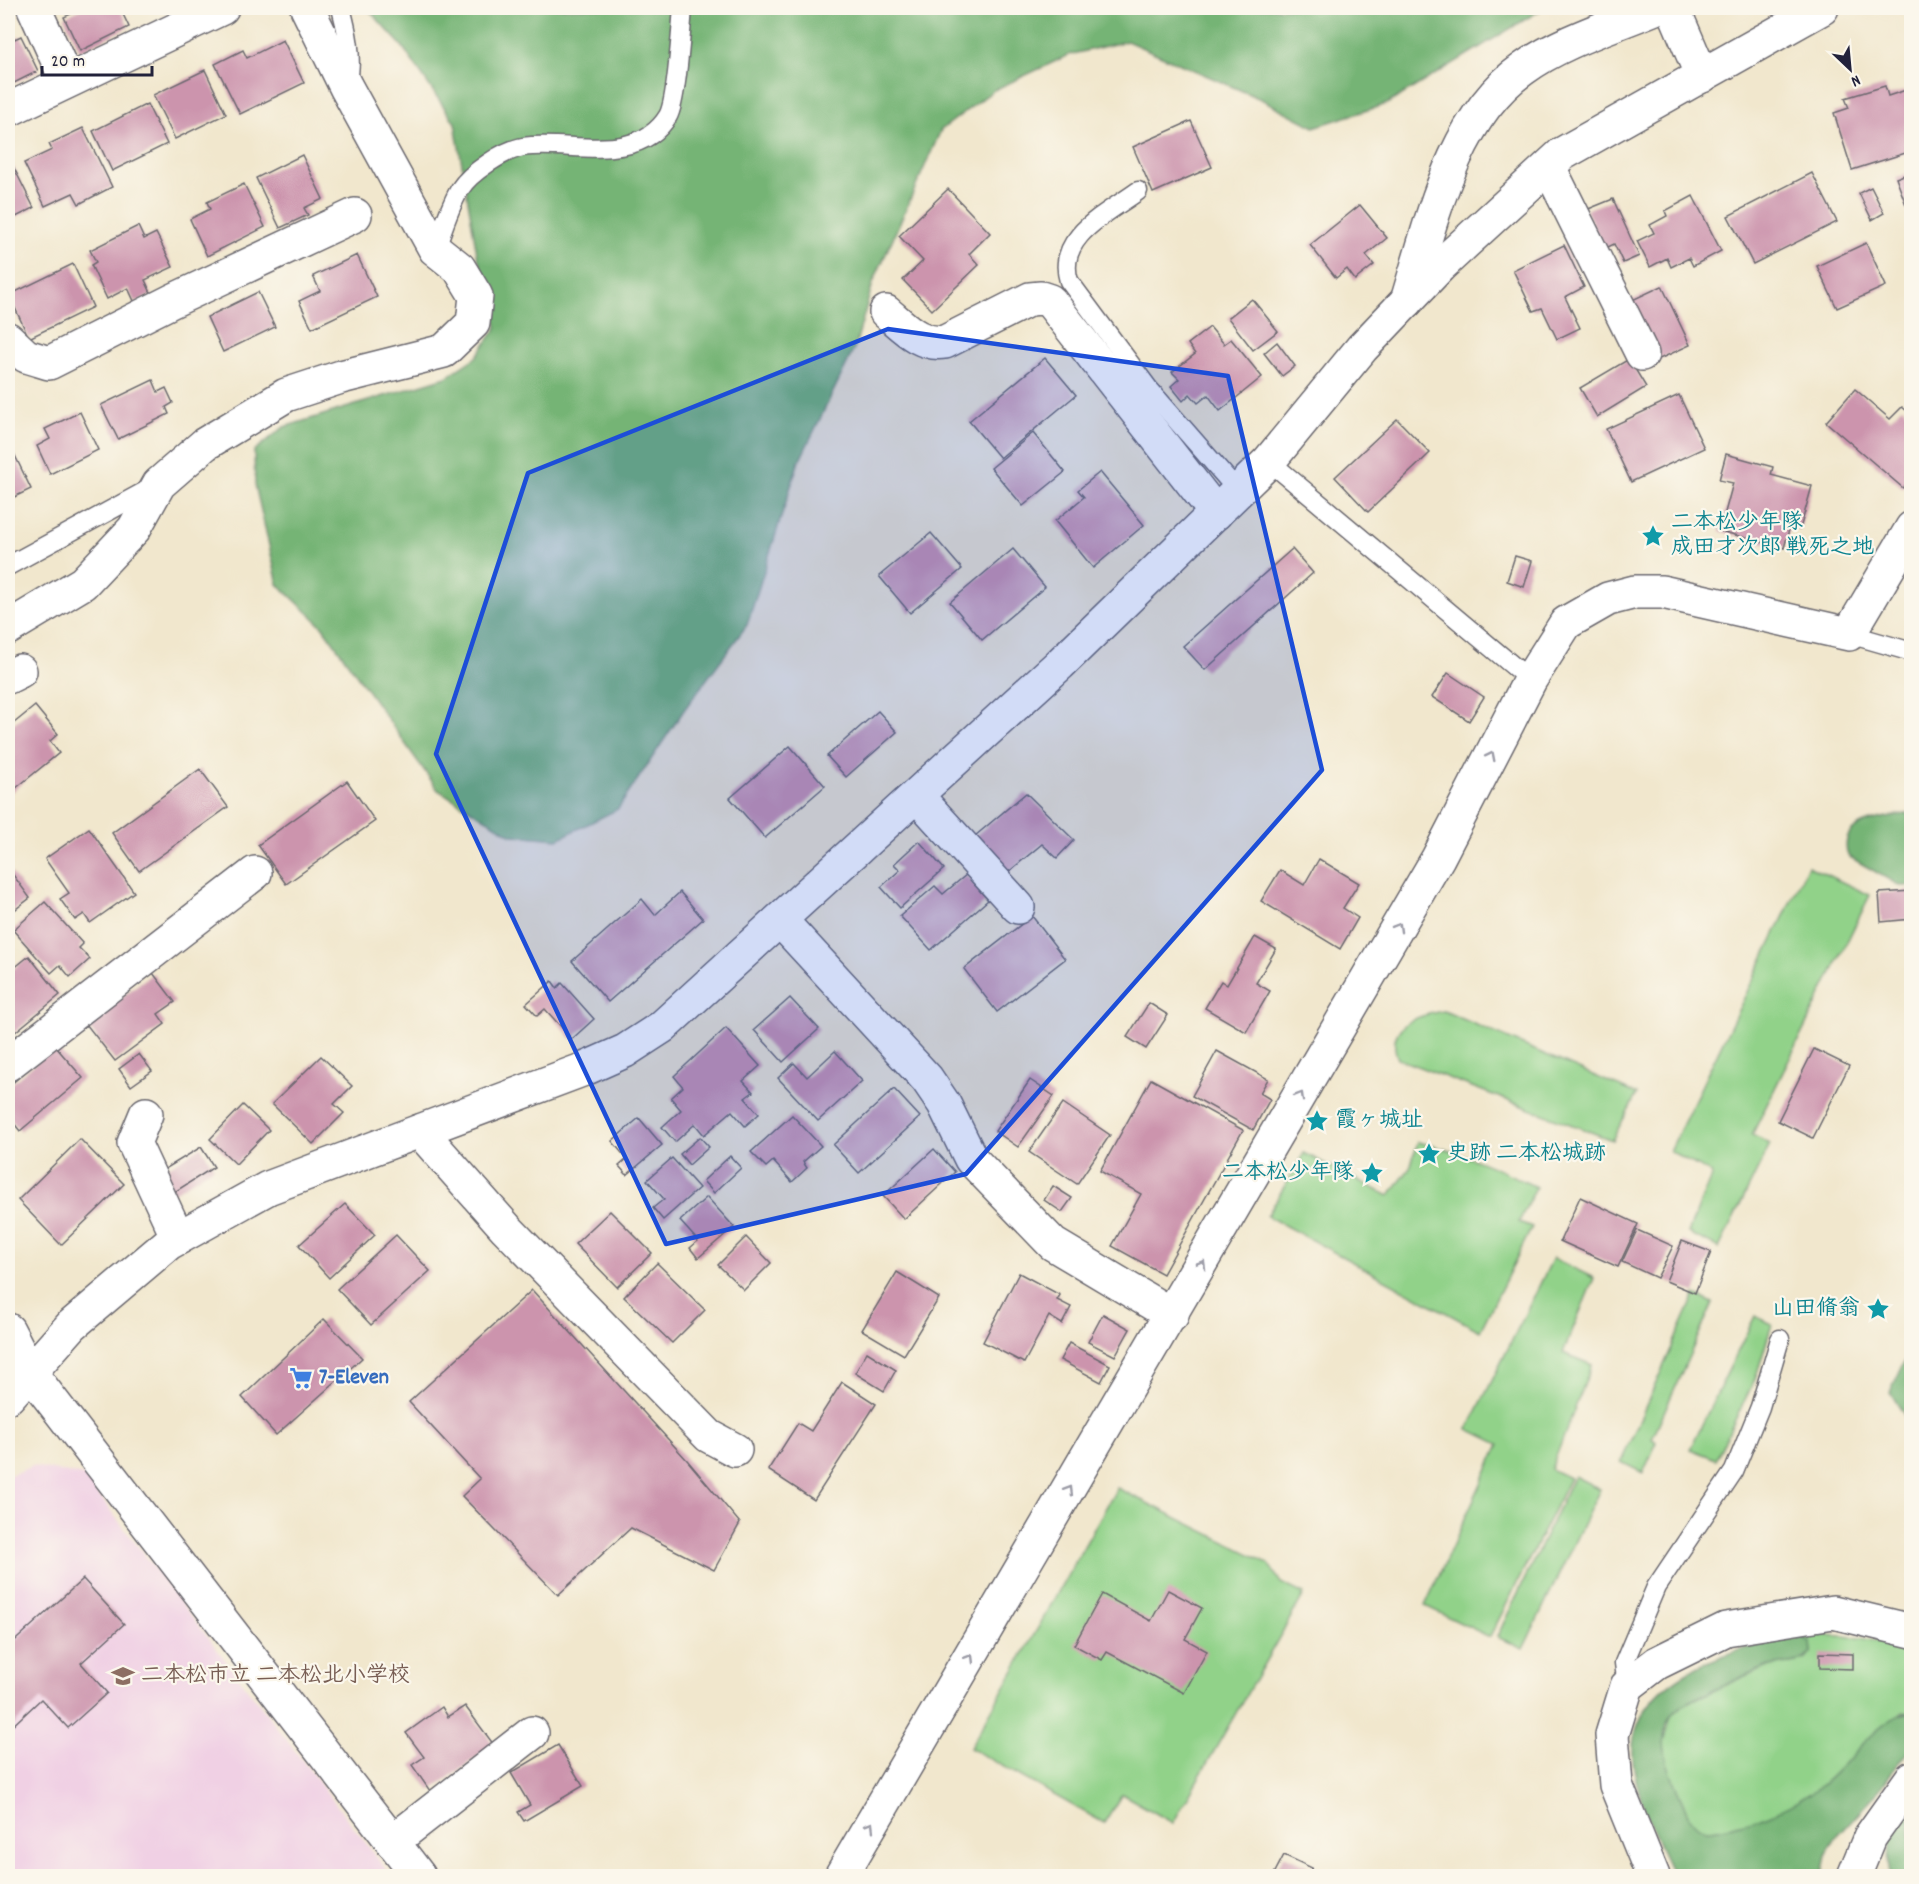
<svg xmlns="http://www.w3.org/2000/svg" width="1919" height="1884" font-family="Dekko,'Klee One',sans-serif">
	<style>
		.built { fill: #f0d0e4 }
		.green { fill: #91d289; stroke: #5a7a62; stroke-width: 1.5 }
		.forest { fill: #74b475; stroke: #4b6b58; stroke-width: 1.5 }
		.building { fill: #cc94ad }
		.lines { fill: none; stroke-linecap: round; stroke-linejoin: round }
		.service-casing { stroke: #6a676e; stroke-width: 21 }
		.minor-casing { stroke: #6a676e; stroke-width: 36 }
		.tertiary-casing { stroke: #6a676e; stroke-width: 36 }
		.service { stroke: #fff; stroke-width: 18 }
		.minor { stroke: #fff; stroke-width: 33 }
		.tertiary { stroke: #fff; stroke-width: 33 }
		.oneway { stroke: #9c9ca7 }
		.marked { fill: #1d4ed8; fill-opacity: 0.2; stroke: #1d4ed8; stroke-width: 4.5; stroke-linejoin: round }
		.labels { text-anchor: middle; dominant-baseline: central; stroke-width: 4.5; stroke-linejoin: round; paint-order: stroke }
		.culture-label { font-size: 22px; font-weight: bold; fill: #0d838f; stroke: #fbf7ec; text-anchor: start }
		.shop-label { font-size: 22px; font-weight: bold; fill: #366cbe; stroke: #fbf7ec; text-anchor: start }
		.education-label { font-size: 22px; font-weight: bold; fill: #785e54; stroke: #fbf7ec; text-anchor: start }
	</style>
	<rect width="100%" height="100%" fill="#fbf7ec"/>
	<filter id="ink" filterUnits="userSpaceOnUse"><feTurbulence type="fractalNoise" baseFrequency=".0167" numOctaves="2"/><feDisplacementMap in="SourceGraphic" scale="12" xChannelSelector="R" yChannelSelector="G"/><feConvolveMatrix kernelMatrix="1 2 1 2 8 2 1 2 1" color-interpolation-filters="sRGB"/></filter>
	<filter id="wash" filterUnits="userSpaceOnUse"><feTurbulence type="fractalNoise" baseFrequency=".008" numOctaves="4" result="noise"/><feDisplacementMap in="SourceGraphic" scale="24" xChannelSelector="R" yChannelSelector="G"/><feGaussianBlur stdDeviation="1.35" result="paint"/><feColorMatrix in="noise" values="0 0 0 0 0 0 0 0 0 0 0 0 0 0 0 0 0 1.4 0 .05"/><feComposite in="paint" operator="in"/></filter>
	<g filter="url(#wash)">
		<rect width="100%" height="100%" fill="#f1e7cd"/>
		<!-- built -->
		<polygon class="built" points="33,1466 84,1476 391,1876 8,1876 8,1476"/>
		<!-- green -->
		<g class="green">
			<polygon points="1808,866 1870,895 1752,1135 1770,1144 1719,1248 1688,1233 1712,1174 1670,1151"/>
			<path d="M1444,1011L1637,1094L1612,1140L1398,1059C1384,1025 1418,1015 1444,1011Z"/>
			<path d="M1418,1142C1461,1152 1497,1168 1536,1187L1519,1222L1532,1227L1480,1331L1267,1216L1304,1153L1389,1196L1410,1168Z"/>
			<polygon points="1553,1258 1594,1278 1563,1353 1592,1365 1551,1469 1570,1478 1490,1637 1425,1606 1499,1444 1468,1429"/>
			<polygon points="1695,1295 1713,1303 1652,1439 1657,1442 1643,1473 1621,1462"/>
			<polygon points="1755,1316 1772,1324 1756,1377 1716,1459 1690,1449"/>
			<polygon points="1574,1476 1600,1489 1523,1649 1497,1637"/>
			<polygon points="1117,1488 1268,1563 1281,1583 1304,1594 1173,1823 1122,1794 1104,1823 970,1748"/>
			<path d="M1821,1635C1853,1636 1886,1638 1911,1658V1713L1903,1712L1820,1787L1789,1807L1753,1822L1708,1831L1693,1825L1670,1776L1663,1746L1671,1716L1682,1705L1746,1676L1771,1666L1805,1660L1812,1653L1811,1643L1803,1638Z"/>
		</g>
		<!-- forest -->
		<g class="forest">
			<polygon points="367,8 1544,8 1387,104 1314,127 1263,100 1127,41 1069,55 994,90 941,130 873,283 855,347 798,464 747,625 684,710 618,809 558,839 512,835 438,790 322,626 278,584 255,485 254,451 284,427 446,377 476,357 497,327 477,254 455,123 402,46"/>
			<path d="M1911,813V886H1900L1848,856C1836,819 1886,818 1911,813Z"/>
			<polygon points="1911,1354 1912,1354 1911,1421 1906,1418 1890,1392 1907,1356"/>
			<path d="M1803,1638L1811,1643L1812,1653C1801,1665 1785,1662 1770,1666C1750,1672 1731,1683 1712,1691C1702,1696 1692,1699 1683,1705C1645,1728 1674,1783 1687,1812C1699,1836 1709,1831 1732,1826C1764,1819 1792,1807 1818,1788C1842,1771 1884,1711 1911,1713V1747L1873,1797L1837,1836L1826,1855L1822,1876H1674C1657,1840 1630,1787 1633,1746C1640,1673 1743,1643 1803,1638Z"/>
			<polygon points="1911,1810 1911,1876 1889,1876 1890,1834"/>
		</g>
		<g id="blocks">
			<!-- building -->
			<g class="building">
				<polygon points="84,8 120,8 129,27 80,51 64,17"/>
				<polygon points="21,36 38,71 8,86 8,42"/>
				<polygon points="283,40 304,83 240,114 215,64 243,50 247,58"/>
				<polygon points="205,70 226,114 175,139 153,95"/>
				<polygon points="1885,86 1888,96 1912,88 1912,151 1852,170 1834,113 1849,108 1845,98"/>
				<polygon points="147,104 167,144 112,171 93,131"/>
				<polygon points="1191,121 1212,167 1153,193 1133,147"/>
				<polygon points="83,128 112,187 79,204 73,193 45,206 24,163 52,150 49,144"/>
				<polygon points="302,155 323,199 304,208 308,215 280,228 256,178"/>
				<polygon points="12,164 34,208 8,221 8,166"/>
				<polygon points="1912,172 1912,218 1911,218 1896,178"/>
				<polygon points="1812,173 1837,222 1753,264 1728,216"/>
				<polygon points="244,184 265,227 207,256 190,219 210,209 207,202"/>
				<polygon points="1871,187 1884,213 1872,220 1859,193"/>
				<polygon points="948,189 990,233 969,254 979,265 932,310 903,280 923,261 899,236"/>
				<polygon points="1693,196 1721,251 1693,266 1689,258 1671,267 1667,258 1650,267 1637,241 1654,233 1650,225 1667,216 1665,211"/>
				<polygon points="1613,199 1639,256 1623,263 1614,244 1604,249 1586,210"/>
				<polygon points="1360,205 1387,238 1366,255 1374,265 1355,280 1347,269 1336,278 1310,245"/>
				<polygon points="138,226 144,239 156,233 173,267 145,280 152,295 135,303 128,288 107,299 91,265 96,262 90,250"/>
				<polygon points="1866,243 1886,286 1837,308 1817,266"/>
				<polygon points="1564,245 1584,287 1565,297 1580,328 1557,339 1542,308 1533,311 1513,270"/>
				<polygon points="357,255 377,297 312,328 299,301 320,291 313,276"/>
				<polygon points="73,264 93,307 29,338 9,295"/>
				<polygon points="1662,286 1690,345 1655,361 1628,302"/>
				<polygon points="258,292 275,327 223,352 207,317"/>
				<polygon points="1252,299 1278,331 1253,350 1228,318"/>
				<polygon points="1210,327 1224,344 1231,339 1262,377 1220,411 1208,395 1198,403 1190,394 1183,401 1171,386 1179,379 1172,372 1195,354 1188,344"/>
				<polygon points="1277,342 1295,366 1282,376 1264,353"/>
				<polygon points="1045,358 1076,395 1000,458 969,421"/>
				<polygon points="1629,359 1646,387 1597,417 1580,388"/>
				<polygon points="153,380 158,392 166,388 173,403 166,407 169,414 118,439 101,405"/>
				<polygon points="1855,389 1890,419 1902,407 1912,415 1912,478 1903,488 1826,422"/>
				<polygon points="1679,395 1704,448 1631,482 1606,429"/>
				<polygon points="80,412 98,450 50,474 37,446 50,439 45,429"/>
				<polygon points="1397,419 1430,453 1368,512 1335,477"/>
				<polygon points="1033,433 1065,472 1023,506 991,468"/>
				<polygon points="8,441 31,489 8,500"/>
				<polygon points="1726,454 1773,467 1771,475 1812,486 1800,529 1790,526 1784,548 1720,531 1733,483 1719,480"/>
				<polygon points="1100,472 1144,525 1093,568 1055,521 1084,497 1078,490"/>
				<polygon points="931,533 962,569 910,613 879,576"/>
				<polygon points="1013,549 1045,587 982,640 950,602"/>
				<polygon points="1292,549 1313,573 1205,670 1183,646"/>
				<polygon points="1515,556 1532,561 1524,587 1507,581"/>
				<polygon points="1448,673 1484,697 1469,721 1432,697"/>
				<polygon points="35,706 58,734 50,741 59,753 10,793 8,790 8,728"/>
				<polygon points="878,711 897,732 846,777 827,756"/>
				<polygon points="790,746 825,786 765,838 730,798"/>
				<polygon points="200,769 228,807 139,871 112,833"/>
				<polygon points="347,781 375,821 286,884 258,845"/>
				<polygon points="1026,793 1074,840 1057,858 1042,844 1006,874 975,836"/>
				<polygon points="89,828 134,892 90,923 84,914 75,920 60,899 69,893 45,859"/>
				<polygon points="919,841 944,869 900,908 881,887 900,870 894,864"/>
				<polygon points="1319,859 1359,883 1343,908 1358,918 1340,949 1261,901 1280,870 1304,885"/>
				<polygon points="8,868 30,898 8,915"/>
				<polygon points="966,875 988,900 931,950 900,916 935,886 943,894"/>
				<polygon points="1912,891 1912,919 1881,922 1879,893"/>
				<polygon points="680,892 703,919 608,1002 572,961 642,899 655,915"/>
				<polygon points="45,902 83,944 79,948 90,959 70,977 60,965 51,973 13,930"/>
				<polygon points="1032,916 1065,959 997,1012 964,969"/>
				<polygon points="1255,937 1276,949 1256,983 1270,991 1246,1032 1205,1008 1221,981 1227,985"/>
				<polygon points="29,956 60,995 8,1038 8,973"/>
				<polygon points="153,973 175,1002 158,1014 165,1024 115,1061 86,1024"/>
				<polygon points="552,981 557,988 562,983 594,1019 572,1039 545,1009 537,1016 526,1004"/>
				<polygon points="790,998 819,1029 783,1062 754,1030"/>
				<polygon points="1149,1003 1168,1015 1146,1049 1127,1037"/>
				<polygon points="726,1028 760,1066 743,1081 753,1092 745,1098 759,1114 745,1126 732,1111 704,1135 695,1124 675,1142 662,1127 681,1110 671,1098 683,1087 674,1076"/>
				<polygon points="55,1046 83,1078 20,1131 8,1116 8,1087"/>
				<polygon points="1814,1049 1849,1066 1813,1138 1778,1121"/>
				<polygon points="835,1051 862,1081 818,1121 778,1078 794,1063 807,1077"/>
				<polygon points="1217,1051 1268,1079 1260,1093 1270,1099 1253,1130 1192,1096"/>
				<polygon points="139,1054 152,1071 131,1086 119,1069"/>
				<polygon points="321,1056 352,1086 334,1104 344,1113 313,1144 272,1104"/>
				<polygon points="1151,1079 1243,1130 1163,1274 1112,1246 1141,1194 1100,1171"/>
				<polygon points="1030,1080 1054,1096 1018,1147 995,1131"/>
				<polygon points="894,1089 920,1117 859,1173 833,1145"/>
				<polygon points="1063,1103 1110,1135 1077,1184 1029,1152"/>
				<polygon points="243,1105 269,1130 236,1164 210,1139"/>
				<polygon points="792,1115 821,1146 803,1162 807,1168 792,1182 773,1161 766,1167 751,1152"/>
				<polygon points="639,1118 662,1145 627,1175 619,1166 627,1159 612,1141"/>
				<polygon points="700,1137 709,1147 689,1165 680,1154"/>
				<polygon points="80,1139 124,1184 61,1245 18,1200"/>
				<polygon points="201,1147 214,1167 173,1193 160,1172"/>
				<polygon points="934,1149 955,1172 904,1219 883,1196"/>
				<polygon points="730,1156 741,1168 714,1193 703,1181"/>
				<polygon points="672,1158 699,1188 663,1220 653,1208 664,1199 647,1180"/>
				<polygon points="1053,1186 1072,1198 1062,1212 1044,1200"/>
				<polygon points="707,1197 734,1227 698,1258 690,1248 698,1241 680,1221"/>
				<polygon points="1580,1197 1638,1224 1618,1267 1560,1241"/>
				<polygon points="345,1204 375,1235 329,1278 299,1245"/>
				<polygon points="610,1211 652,1253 617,1287 575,1244"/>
				<polygon points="1637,1230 1673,1246 1657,1278 1622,1262"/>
				<polygon points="396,1235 430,1271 371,1325 337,1289"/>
				<polygon points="746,1237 771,1263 744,1290 718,1265"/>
				<polygon points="1682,1241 1711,1252 1695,1293 1666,1281"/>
				<polygon points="657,1263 705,1310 672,1343 624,1297"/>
				<polygon points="897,1272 939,1298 904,1355 862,1330"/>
				<polygon points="1019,1273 1060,1295 1057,1300 1071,1307 1062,1324 1049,1316 1024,1363 983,1342"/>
				<polygon points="532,1290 687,1460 740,1523 714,1570 631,1528 558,1595 462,1496 480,1479 409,1402"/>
				<polygon points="1103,1314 1130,1329 1115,1356 1088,1342"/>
				<polygon points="324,1319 362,1358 276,1435 242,1397"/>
				<polygon points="1069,1343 1110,1365 1101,1382 1060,1360"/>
				<polygon points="867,1352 896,1370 884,1391 855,1373"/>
				<polygon points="842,1382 876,1404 814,1500 768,1470 798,1423 811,1431"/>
				<polygon points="83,1579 124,1624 81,1663 107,1693 68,1728 41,1699 8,1730 8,1647"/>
				<polygon points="1168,1590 1202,1608 1185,1639 1207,1651 1184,1693 1107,1652 1102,1660 1074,1645 1102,1594 1151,1621"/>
				<polygon points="1820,1653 1853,1654 1853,1669 1820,1668"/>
				<polygon points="465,1706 494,1745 430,1791 412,1765 424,1757 406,1733 442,1707 448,1717"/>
				<polygon points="558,1745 583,1786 524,1821 518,1812 530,1805 511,1773"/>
				<polygon points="1284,1855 1312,1868 1308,1876 1273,1876"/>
			</g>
		</g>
	</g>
	<g filter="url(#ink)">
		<use href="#blocks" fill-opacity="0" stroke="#6a676e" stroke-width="1.5"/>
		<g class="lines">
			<!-- service casing -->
			<g class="service-casing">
				<g id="service">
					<path d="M341,8C347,30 353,57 348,80"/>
					<path d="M1138,191C1108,213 1055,237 1069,281L1149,389L1238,491"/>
					<path d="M435,249C443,230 449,207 460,189C470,173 504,150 523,147C569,140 638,166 668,116C677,100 681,30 683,8"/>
					<polyline points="1269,461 1530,680"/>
					<polyline points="8,566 153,487"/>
					<polyline points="1849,634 1912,652"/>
					<polyline points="1627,1686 1624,1663 1656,1587 1734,1471 1760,1407 1780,1339"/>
				</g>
			</g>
			<!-- minor casing -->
			<g class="minor-casing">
				<g id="minor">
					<polyline points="34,8 67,81"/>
					<polyline points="1673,8 1702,76"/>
					<polyline points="8,110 222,8"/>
					<polyline points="1549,167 1642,354"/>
					<path d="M1407,301C1431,223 1453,118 1523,69C1561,41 1612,26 1655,8"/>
					<path d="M886,312C904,327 920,346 945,342L1030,299L1041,298L1050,301L1216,513"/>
					<polyline points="8,339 26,356 49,363 172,301 355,215"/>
					<polyline points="8,628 83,583 134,529 159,484 205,444 286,395 341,377 444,351 473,323 476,296 459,268 435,249 346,87 307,8"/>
					<polyline points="8,677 20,671"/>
					<polyline points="917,796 1018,907"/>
					<polyline points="781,921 927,1079 944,1104 971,1159 1053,1244 1172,1315"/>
					<polyline points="8,1064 255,873"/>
					<polyline points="146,1114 134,1143 178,1238"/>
					<polyline points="420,1131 506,1228 709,1436 735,1450"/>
					<polyline points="8,1330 29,1371 419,1876"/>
					<polyline points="392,1842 532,1733"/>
					<polyline points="841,1876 1438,858 1530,680 1566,623 1608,599 1635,592 1662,592 1849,634 1912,528"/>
					<polyline points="1653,1876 1616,1785 1612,1735 1627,1686 1657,1663 1726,1629 1833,1612 1912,1631"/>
					<polyline points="1854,1876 1870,1837 1912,1778"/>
				</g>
			</g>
			<!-- tertiary casing -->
			<g class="tertiary-casing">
				<polyline id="tertiary" points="8,1397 72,1325 169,1243 268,1188 582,1070 625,1051 662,1027 1060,664 1269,461 1362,348 1440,266 1562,154 1822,8"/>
			</g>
			<!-- service -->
			<use href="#service" class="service"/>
			<!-- minor -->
			<use href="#minor" class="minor"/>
			<!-- tertiary -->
			<use href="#tertiary" class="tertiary"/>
		</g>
		<!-- one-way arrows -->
		<defs><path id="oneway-chevron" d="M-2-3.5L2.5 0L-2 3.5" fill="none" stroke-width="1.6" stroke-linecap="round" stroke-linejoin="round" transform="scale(1.5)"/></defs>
		<g class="oneway">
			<use href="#oneway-chevron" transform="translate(1491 756) rotate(-63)"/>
			<use href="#oneway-chevron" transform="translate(1398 927) rotate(-60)"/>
			<use href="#oneway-chevron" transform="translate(1300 1096) rotate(-60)"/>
			<use href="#oneway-chevron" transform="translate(1202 1264) rotate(-60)"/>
			<use href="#oneway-chevron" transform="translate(1069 1490) rotate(-59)"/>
			<use href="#oneway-chevron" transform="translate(970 1658) rotate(-59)"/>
			<use href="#oneway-chevron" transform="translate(870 1826) rotate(-59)"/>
		</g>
	</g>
	<!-- marked area -->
	<path class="marked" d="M888,329L1228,376L1322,770L966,1174L666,1244L436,754L528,473Z"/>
	<!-- icons -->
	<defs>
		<g id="sight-bare" transform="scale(1.8)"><path d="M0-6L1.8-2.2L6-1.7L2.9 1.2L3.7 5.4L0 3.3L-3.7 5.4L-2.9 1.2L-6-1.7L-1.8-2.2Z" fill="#0f9aa8" stroke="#fbf7ec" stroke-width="2.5" paint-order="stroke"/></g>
		<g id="supermarket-bare" transform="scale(1.8)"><path d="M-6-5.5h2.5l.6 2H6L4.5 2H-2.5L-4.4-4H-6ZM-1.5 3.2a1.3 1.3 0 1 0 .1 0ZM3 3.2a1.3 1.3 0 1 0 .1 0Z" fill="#3f7fe0" stroke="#fbf7ec" stroke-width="2.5" paint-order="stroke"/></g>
		<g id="school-bare" transform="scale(1.8)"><path d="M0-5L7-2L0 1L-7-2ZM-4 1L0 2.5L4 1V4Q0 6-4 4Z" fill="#8d6e63" stroke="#fbf7ec" stroke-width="2.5" paint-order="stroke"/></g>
	</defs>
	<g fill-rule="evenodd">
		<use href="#sight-bare" x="1653" y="536"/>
		<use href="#sight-bare" x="1317" y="1121"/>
		<use href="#sight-bare" x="1429" y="1154"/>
		<use href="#sight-bare" x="1372" y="1173"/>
		<use href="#sight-bare" x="1878" y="1309"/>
		<use href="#supermarket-bare" x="301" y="1378"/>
		<use href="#school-bare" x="123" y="1676"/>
	</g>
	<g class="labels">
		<!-- culture labels -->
		<g class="culture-label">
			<text x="1671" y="523">二本松少年隊<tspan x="1671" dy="25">成田才次郎 戦死之地</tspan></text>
			<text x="1335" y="1121">霞ヶ城址</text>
			<text x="1447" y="1154">史跡 二本松城跡</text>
			<text x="1354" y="1173" text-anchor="end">二本松少年隊</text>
			<text x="1860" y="1309" text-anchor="end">山田脩翁</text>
		</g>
		<!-- shop labels -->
		<g class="shop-label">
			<text x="319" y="1378">7-Eleven</text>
		</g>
		<!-- education labels -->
		<g class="education-label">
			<text x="141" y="1676">二本松市立 二本松北小学校</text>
		</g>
	</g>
	<!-- margin -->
	<rect width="1919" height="1884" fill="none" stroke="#fbf7ec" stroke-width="30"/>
	<!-- north arrow -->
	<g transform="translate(1850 69) rotate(154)" stroke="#fbf7ec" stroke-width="4.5" paint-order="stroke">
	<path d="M0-4.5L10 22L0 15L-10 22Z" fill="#22223b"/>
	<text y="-9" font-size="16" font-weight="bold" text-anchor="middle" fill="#22223b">N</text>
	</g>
	<!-- scale -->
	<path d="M42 66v9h110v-9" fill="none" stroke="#22223b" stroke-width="3"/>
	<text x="51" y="66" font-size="18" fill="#22223b" stroke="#fbf7ec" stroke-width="4.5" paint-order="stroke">20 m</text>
</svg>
